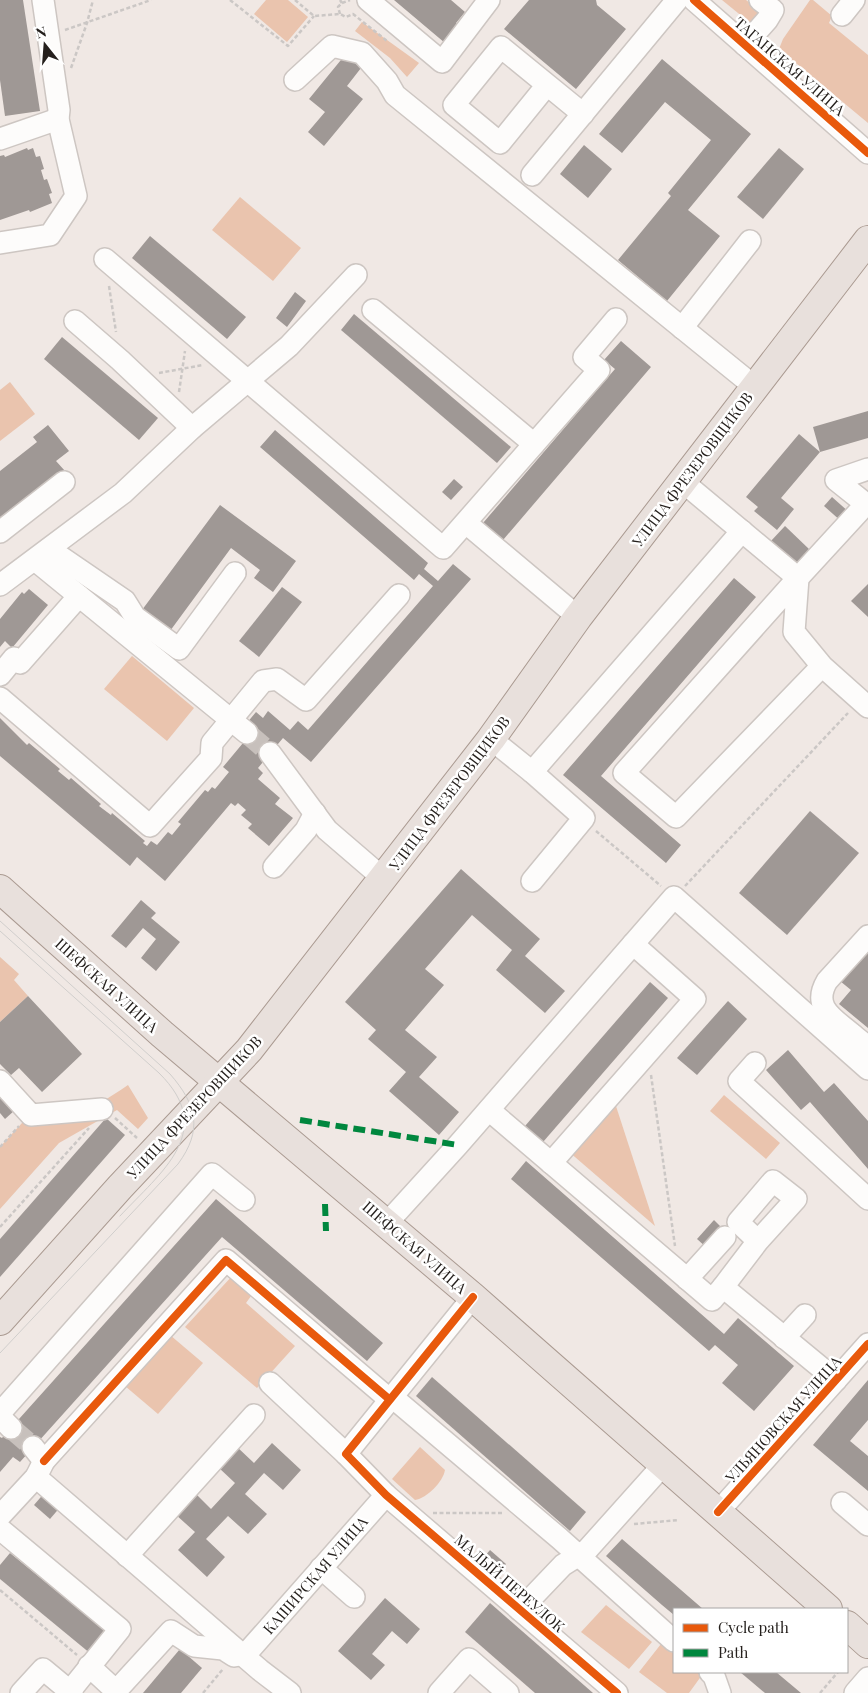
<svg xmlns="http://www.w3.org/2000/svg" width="868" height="1693" font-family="'Playfair Display',serif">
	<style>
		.green { fill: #eac4ae }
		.building { fill: #9f9895 }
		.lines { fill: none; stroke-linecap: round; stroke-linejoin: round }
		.minor-tunnel { stroke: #c7c0bc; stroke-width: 21; stroke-dasharray: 21 11; stroke-linecap: butt }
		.minor-casing { stroke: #cdc6c2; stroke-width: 24 }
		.major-casing { stroke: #aa9a91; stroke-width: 30 }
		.path { stroke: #cbc7c5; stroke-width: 2.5; stroke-dasharray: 4 2.5; stroke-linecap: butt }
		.minor { stroke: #fdfcfb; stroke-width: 21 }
		.major { stroke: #e8e0dc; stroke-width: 28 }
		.tram { stroke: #d0cecc; stroke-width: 1 }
		.quiet { stroke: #00873e; stroke-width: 6; stroke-dasharray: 12 6; stroke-linecap: butt }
		.cycleway-casing { stroke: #fff; stroke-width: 11 }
		.cycleway { stroke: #e8590c; stroke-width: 8 }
		.labels { text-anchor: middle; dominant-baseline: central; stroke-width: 5; stroke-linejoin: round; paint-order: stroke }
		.street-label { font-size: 15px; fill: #25201d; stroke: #fff }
	</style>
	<rect width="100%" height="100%" fill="#f0e8e4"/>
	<!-- green -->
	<g class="green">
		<polygon points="266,0 288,0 308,17 287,42 254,14"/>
		<polygon points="722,0 746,0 759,10 758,19 749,22"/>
		<polygon points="810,0 813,0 832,16 829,23 868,55 868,123 779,49 783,39"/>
		<polygon points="362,22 419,63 407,77 390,58 355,31"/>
		<polygon points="240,197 301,248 273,281 212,230"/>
		<polygon points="10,382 35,414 0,441 0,390"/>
		<polygon points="132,656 194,708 167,741 104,689"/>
		<polygon points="0,957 19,974 14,980 28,996 0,1022"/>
		<path d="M128,1085L148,1118L138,1129L117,1110L59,1143L0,1209V1147L22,1123C68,1120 90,1111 128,1085Z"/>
		<polygon points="724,1095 780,1143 766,1159 710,1111"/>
		<polygon points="614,1100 655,1226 568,1151"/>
		<polygon points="233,1275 254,1292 246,1303 295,1346 257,1388 185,1327"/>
		<polygon points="170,1335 203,1363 158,1414 125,1386"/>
		<path d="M420,1447L445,1470C443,1482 427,1498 415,1500L392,1479Z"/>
		<polygon points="606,1605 652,1642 629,1669 581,1632"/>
		<polygon points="661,1644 674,1654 674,1672 698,1672 702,1675 689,1693 667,1693 639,1672"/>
	</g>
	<!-- building -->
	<g class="building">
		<polygon points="0,0 23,0 40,111 5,116 0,80"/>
		<polygon points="394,0 451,0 465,12 456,23 459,26 445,43"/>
		<polygon points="529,0 596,0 597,5 626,29 576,89 504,29"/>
		<polygon points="345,55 361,68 347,86 363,99 324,146 308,132 325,112 309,99"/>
		<polygon points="662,59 751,134 688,210 720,236 667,301 618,260 671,196 668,193 711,140 665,102 622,153 599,134"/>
		<polygon points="584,145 612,169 588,198 560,174"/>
		<polygon points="27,148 28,150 33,148 36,157 40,156 44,169 41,170 44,180 47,179 52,193 49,194 52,203 30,212 29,210 0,220 0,156 4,155 5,157"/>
		<polygon points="779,148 804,169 763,219 737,197"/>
		<polygon points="150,236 246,317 227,339 132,258"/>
		<polygon points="295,292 306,301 287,327 276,318"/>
		<polygon points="354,314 511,447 497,463 341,330"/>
		<polygon points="62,337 158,418 139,440 44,359"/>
		<polygon points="621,341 651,367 503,540 483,523 615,369 604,360"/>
		<polygon points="868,411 868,438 820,452 781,498 794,509 777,530 754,511 758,507 746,497 799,434 820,452 813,427"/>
		<polygon points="48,425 69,451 56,461 65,471 0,522 0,471 37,442 33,437"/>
		<polygon points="275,430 428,563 424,569 438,581 453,564 471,579 311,762 283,738 258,768 263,773 258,779 280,798 275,804 293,818 269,846 248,828 252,824 241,815 246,810 238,803 235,806 231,803 165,881 137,857 130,866 0,756 0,718 27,745 29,743 60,769 58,771 69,780 71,778 101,804 99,806 111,815 112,813 145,841 143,843 147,846 151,841 157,845 168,832 172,835 181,824 178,822 205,790 208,792 212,787 215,789 229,772 223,767 243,743 241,740 246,724 256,712 263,718 268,711 290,730 298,721 308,730 433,586 419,574 414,580 260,447"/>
		<polygon points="454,479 463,487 451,500 442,492"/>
		<polygon points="832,497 850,513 842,522 824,506"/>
		<polygon points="220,505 296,561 273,592 254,578 260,570 231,548 170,631 142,610"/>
		<polygon points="785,526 810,550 795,565 770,542"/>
		<polygon points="734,578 756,597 601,776 681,845 666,863 563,775"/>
		<polygon points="868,584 868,617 851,601"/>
		<polygon points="282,587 302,602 259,657 239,641"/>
		<polygon points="29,589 48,605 12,648 5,641 0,647 0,619 22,592 24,594"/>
		<polygon points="810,811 859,853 787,935 739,893"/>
		<polygon points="461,869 540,939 525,956 565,991 545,1013 496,970 512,950 472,915 425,969 444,985 405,1030 437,1057 419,1077 459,1112 439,1135 389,1091 406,1072 368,1039 376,1030 345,1002"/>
		<polygon points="141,900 156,913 151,918 180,942 156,971 141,958 156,939 143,928 126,948 111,936"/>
		<polygon points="868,947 868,1028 839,1004 851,990 840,981"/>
		<polygon points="650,982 668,998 543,1142 525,1126"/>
		<polygon points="28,996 82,1054 42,1092 19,1068 11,1075 0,1064 0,1022"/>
		<polygon points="728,1001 747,1019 697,1075 677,1058"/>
		<polygon points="788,1050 824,1092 834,1083 868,1121 868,1169 810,1102 801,1110 766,1070"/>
		<polygon points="2,1096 15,1110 5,1119 0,1113 0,1099"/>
		<polygon points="106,1118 125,1135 0,1277 0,1239"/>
		<polygon points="526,1161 724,1334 738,1318 794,1366 754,1411 722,1383 738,1365 715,1345 709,1351 511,1179"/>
		<polygon points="216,1199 383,1343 367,1361 222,1237 20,1462 13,1457 0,1472 0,1437 2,1438"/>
		<polygon points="714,1220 724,1230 707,1248 697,1239"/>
		<polygon points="432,1377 586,1512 570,1531 416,1396"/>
		<polygon points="868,1380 868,1420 850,1441 868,1456 868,1491 813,1445"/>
		<polygon points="272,1443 301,1470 283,1490 264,1473 245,1494 267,1514 248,1534 228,1516 206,1539 225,1557 207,1577 178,1550 195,1532 175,1514 195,1493 211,1509 235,1483 218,1467 236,1446 254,1463"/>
		<polygon points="46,1491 62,1505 50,1519 34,1505"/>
		<polygon points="622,1539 703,1609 674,1609 674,1615 662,1605 606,1556"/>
		<polygon points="490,1550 506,1564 495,1576 480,1562"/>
		<polygon points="10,1553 108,1633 91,1654 0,1579 0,1565"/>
		<polygon points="385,1598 420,1629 407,1644 392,1631 372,1654 385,1665 371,1680 338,1651"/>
		<polygon points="490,1603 593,1693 535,1693 465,1632"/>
		<polygon points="180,1649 202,1668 181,1693 143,1693"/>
		<polygon points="740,1672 776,1672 801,1693 765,1693"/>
	</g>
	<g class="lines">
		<!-- minor-tunnel -->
		<g class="minor-tunnel">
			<polyline points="247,733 270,753"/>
			<polyline points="11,1428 33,1447"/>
		</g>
		<!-- minor casing -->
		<g class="minor-casing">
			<g id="minor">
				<polyline points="368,0 442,62 489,0"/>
				<polyline points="694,0 868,153"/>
				<polyline points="842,15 854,0"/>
				<polyline points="745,45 767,20 773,10 760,0"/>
				<polyline points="295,80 332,46 362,53 387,81 395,95 755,387"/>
				<polyline points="547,85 500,143 454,105 501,47 583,114"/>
				<polyline points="0,139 58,119"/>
				<polyline points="532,175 677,0"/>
				<polyline points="0,243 50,235 76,196 58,119 59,110 43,0"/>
				<polyline points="105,259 443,548 599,370 584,357 616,319"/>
				<polyline points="373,310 534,444"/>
				<polyline points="75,321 120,360 192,428"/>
				<polyline points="682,328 750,241"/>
				<polyline points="683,482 798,578 866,504 836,480 868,469"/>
				<polyline points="466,523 578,617"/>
				<polyline points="0,532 64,482"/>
				<polyline points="49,549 125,601 135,617 179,649 235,573"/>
				<polyline points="35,560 247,733"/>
				<polyline points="0,585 123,493 192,428 289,346 356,275"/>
				<polyline points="822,666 676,817 624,773 798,578 794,632 822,666 868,707"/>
				<polyline points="0,675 14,658 20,663 79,596"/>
				<polyline points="0,698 150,826 211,758 212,743 263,681 277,679 306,700 399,595"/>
				<polyline points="491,739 532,772 742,531"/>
				<polyline points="270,753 327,830 384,879"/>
				<polyline points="532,772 584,818 532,881"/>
				<polyline points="274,867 306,830 315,813"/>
				<polyline points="853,1035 868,1047"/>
				<path d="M843,1046L853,1035C835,1019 811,1008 827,981L868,936"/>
				<polyline points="755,1063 739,1081 868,1199"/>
				<polyline points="0,1081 31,1115 102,1109"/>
				<polyline points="489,1110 712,1300 723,1287 836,1380"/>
				<polyline points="551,1163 695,999 633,944"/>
				<polyline points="387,1223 458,1145 674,897 868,1069"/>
				<polyline points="687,1279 725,1237"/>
				<polyline points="723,1287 758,1241 796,1199 773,1181 738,1222 758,1241"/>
				<polyline points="473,1297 346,1454 386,1495 617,1693"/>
				<polyline points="784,1338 805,1315"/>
				<polyline points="270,1383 346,1454"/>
				<polyline points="391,1396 559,1538 674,1641"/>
				<polyline points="0,1413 212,1174 244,1200"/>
				<polyline points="0,1417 11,1428"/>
				<polyline points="33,1447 44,1461"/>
				<polyline points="36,1477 260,1670 290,1693"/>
				<polyline points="842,1503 868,1525"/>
				<polyline points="718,1512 868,1344"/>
				<polyline points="0,1516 36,1477 44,1461 226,1260 389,1399"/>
				<polyline points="0,1529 120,1629 70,1691"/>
				<polyline points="127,1556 254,1415"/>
				<polyline points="321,1568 354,1597"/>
				<polyline points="520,1610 563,1565 587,1550 664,1464"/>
				<polyline points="245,1655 386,1495"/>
				<polyline points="89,1666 116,1691 171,1631 194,1646 223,1649 234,1656 240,1655"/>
				<polyline points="710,1672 714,1676 720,1693"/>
				<polyline points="21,1693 43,1669 72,1693"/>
				<polyline points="439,1693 469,1659 508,1693"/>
				<polyline points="855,1693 868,1678"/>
			</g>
		</g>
		<!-- major casing -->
		<g class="major-casing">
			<g id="major">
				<polyline points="0,889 162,1034 473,1297 828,1609"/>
				<polyline points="0,1321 120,1187 249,1050 491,739 578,617 868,240"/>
				<polyline points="847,1625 868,1644"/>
			</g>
		</g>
		<!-- path -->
		<g class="path">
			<polyline points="230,0 288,46 314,16"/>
			<polyline points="295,0 314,16 340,14 346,17 353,14 387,41"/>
			<polyline points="342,3 350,0"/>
			<polyline points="340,14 338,7 342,3 340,0"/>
			<polyline points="65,30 151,0"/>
			<polyline points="71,68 87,23 93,0"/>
			<polyline points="109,286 116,332"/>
			<polyline points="159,373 203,365"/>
			<polyline points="179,392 185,351"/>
			<polyline points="596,831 661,886"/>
			<polyline points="685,886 848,713"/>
			<polyline points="651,1075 675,1246"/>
			<polyline points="115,1118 137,1138"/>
			<polyline points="0,1147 19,1126"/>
			<polyline points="0,1227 89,1128"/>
			<polyline points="433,1513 503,1513"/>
			<polyline points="634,1524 679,1520"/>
			<polyline points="0,1590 77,1655"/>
			<polyline points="203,1693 223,1669"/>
			<polyline points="820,1693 838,1672"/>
		</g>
		<!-- minor -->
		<use href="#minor" class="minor"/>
		<!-- major -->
		<use href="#major" class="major"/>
		<!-- tram -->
		<g class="tram">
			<path d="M0,921L170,1074C197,1105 203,1130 178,1164L0,1353"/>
			<path d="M0,931L159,1073C218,1131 161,1172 120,1216"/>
		</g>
		<!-- quiet -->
		<g class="quiet">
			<polyline points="300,1120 458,1145"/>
			<polyline points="325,1204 326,1231"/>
		</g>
		<!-- cycleway casing -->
		<g class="cycleway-casing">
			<g id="cycleway">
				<polyline points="694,0 868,153"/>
				<polyline points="473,1297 346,1454 386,1495 617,1693"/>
				<polyline points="44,1461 226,1260 389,1399"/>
				<polyline points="718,1512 868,1344"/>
			</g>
		</g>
		<!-- cycleway -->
		<use href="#cycleway" class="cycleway"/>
	</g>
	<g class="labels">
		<!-- street labels -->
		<g class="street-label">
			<text transform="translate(790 66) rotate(41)">ТАГАНСКАЯ УЛИЦА</text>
			<text transform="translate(692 469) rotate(-53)">УЛИЦА ФРЕЗЕРОВЩИКОВ</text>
			<text transform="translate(449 793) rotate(-53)">УЛИЦА ФРЕЗЕРОВЩИКОВ</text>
			<text transform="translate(107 985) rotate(42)">ШЕФСКАЯ УЛИЦА</text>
			<text transform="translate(194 1107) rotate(-47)">УЛИЦА ФРЕЗЕРОВЩИКОВ</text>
			<text transform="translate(415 1247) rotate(41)">ШЕФСКАЯ УЛИЦА</text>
			<text transform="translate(783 1419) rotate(-48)">УЛЬЯНОВСКАЯ УЛИЦА</text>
			<text transform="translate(315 1575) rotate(-49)">КАШИРСКАЯ УЛИЦА</text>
			<text transform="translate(510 1583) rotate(41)">МАЛЫЙ ПЕРЕУЛОК</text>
		</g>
	</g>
	<!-- legend -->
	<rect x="673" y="1608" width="175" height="65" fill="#ffffff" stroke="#a8a6a5"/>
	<rect x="683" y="1624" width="25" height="8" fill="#e8590c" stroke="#a8a6a5"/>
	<text x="718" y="1633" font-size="15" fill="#25201d">Cycle path</text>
	<rect x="683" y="1649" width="25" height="8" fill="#00873e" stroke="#a8a6a5"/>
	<text x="718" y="1658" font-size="15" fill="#25201d">Path</text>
	<!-- north arrow -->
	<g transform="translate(45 45) rotate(343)" stroke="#ffffff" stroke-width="4" paint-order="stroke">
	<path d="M0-4L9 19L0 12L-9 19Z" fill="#25201d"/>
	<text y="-8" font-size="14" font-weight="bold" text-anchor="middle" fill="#25201d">N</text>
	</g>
</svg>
